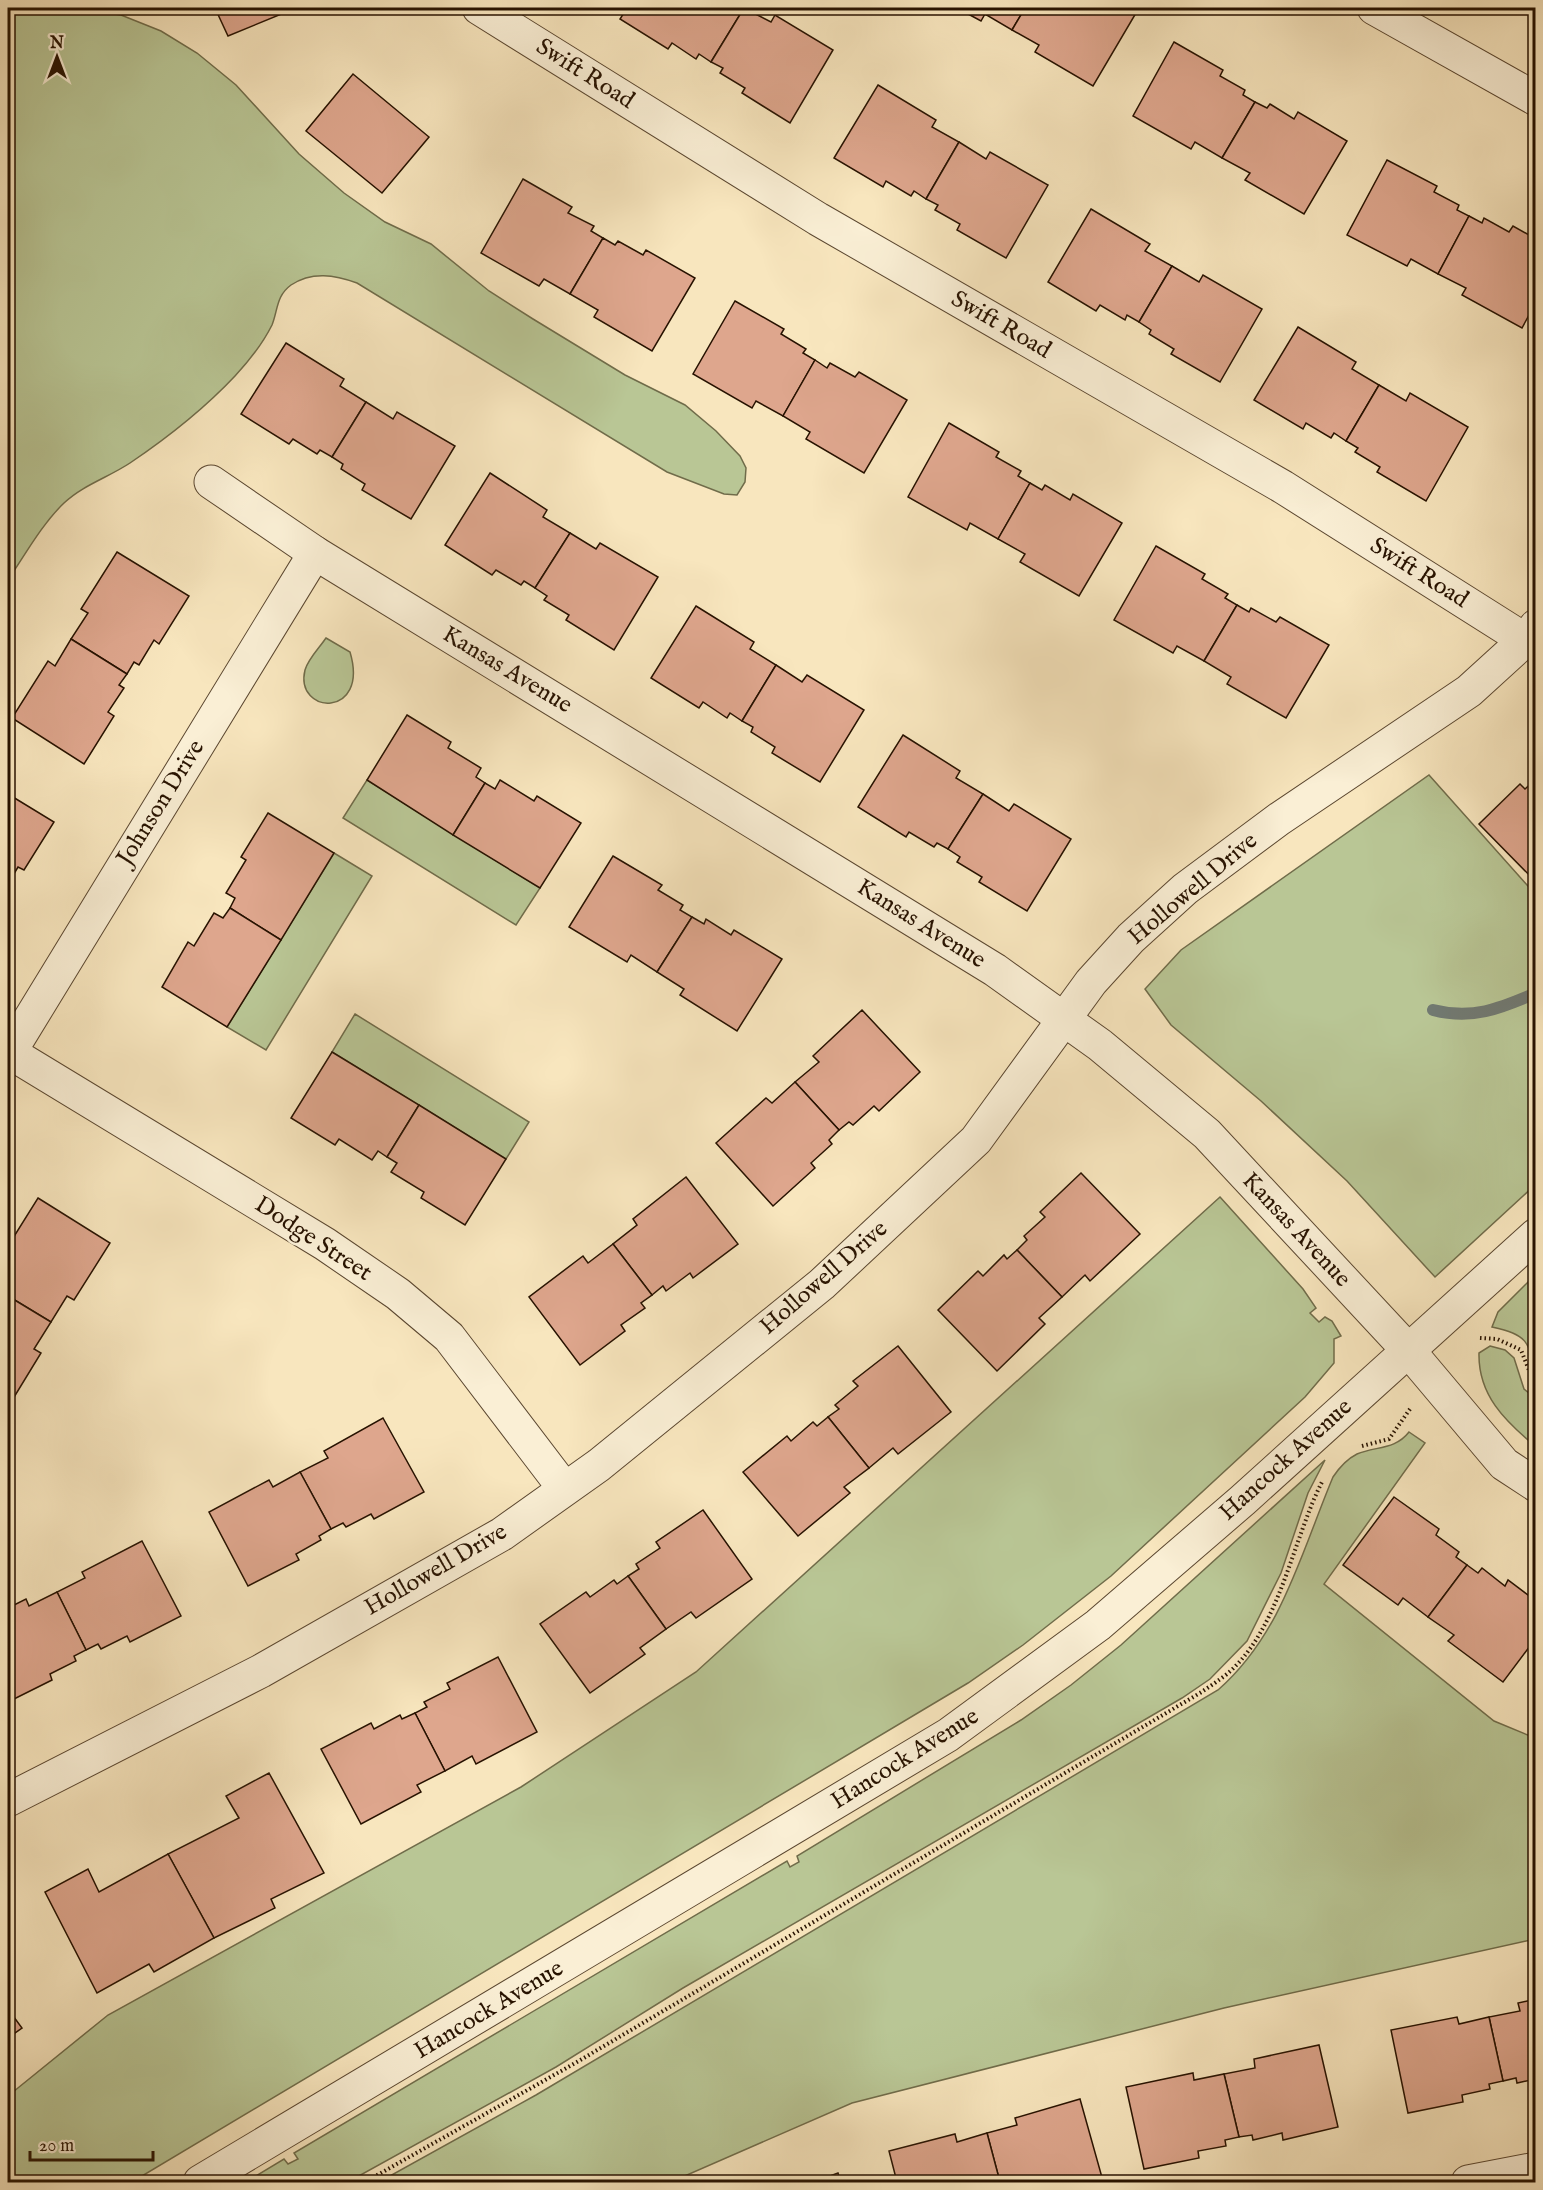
<svg xmlns="http://www.w3.org/2000/svg" width="1543" height="2190" font-family="'IM FELL English',serif">
	<style>
		.green { fill: #b9c695; stroke: #706c4a; stroke-width: 1.5 }
		.lines { fill: none; stroke-linecap: round; stroke-linejoin: round }
		.stream { stroke: #717971; stroke-width: 12 }
		.building { fill: #dea68d; stroke: #271200; stroke-width: 1.5 }
		.street-casing { stroke: #5b4730; stroke-width: 35 }
		.path { stroke: #271200; stroke-width: 4; stroke-dasharray: 1.5 3; stroke-linecap: butt }
		.street { stroke: #faefd5; stroke-width: 33 }
		.labels { text-anchor: middle; dominant-baseline: central; stroke-width: 5; stroke-linejoin: round; paint-order: stroke }
		.street-label { font-size: 24px; fill: #271200; stroke: #faefd5 }
	</style>
	<rect width="100%" height="100%" fill="#f8e6be"/>
	<filter id="stains"><feTurbulence type="fractalNoise" baseFrequency=".00333" numOctaves="4"/><feColorMatrix values="0 0 0 0 .2 0 0 0 0 .09 0 0 0 0 .02 0 0 0 .5 -.17"/></filter>
	<radialGradient id="worn" r=".72"><stop offset=".6" stop-color="#630" stop-opacity="0"/><stop offset="1" stop-color="#630" stop-opacity=".3"/></radialGradient>
	<!-- green -->
	<g class="green">
		<path d="M17,8H78L121,15L161,31L197,53L236,85L299,154L344,193L385,222L431,244L489,291L533,319L625,375L685,405L716,431L740,456L746,468L745,482L737,495L724,494L667,472L357,283C335,275 312,271 291,285C276,296 278,310 272,325C263,343 249,361 235,376C204,409 167,438 130,463C109,477 83,485 64,503C42,524 25,555 8,580V9Z"/>
		<path d="M326,638L350,652C370,719 294,715 305,670C308,659 320,647 326,638Z"/>
		<polygon points="1429,775 1536,895 1535,1185 1435,1277 1347,1181 1261,1101 1171,1025 1145,989 1181,950"/>
		<polygon points="367,780 540,888 516,925 343,818"/>
		<polygon points="334,853 372,876 266,1050 227,1027"/>
		<polygon points="355,1014 529,1122 506,1159 332,1052"/>
		<polygon points="1220,1197 1303,1289 1316,1308 1310,1313 1319,1322 1325,1317 1332,1321 1341,1336 1334,1339 1334,1363 1305,1397 1111,1576 1023,1645 968,1683 132,2182 8,2182 8,2096 108,2015 521,1787 696,1672"/>
		<path d="M1535,1275V1375C1529,1340 1527,1335 1492,1327L1498,1312Z"/>
		<path d="M1490,1346L1505,1350L1514,1358L1524,1389L1535,1398V1446C1505,1421 1478,1395 1479,1353Z"/>
		<path d="M1409,1432L1425,1443L1324,1584L1494,1721L1535,1738V1939L1224,2008L852,2103L671,2182H379L536,2095L1218,1690C1282,1634 1301,1553 1333,1477C1339,1468 1347,1459 1357,1454C1376,1446 1395,1450 1409,1432Z"/>
		<polygon points="1325,1460 1308,1493 1281,1573 1247,1641 1210,1679 1182,1698 683,1988 556,2067 348,2182 246,2182 284,2159 288,2164 298,2159 294,2153 787,1861 790,1867 799,1862 797,1856 1021,1720 1071,1685 1121,1645"/>
	</g>
	<g class="lines">
		<!-- stream -->
		<path class="stream" d="M1433,1010C1472,1020 1499,1009 1536,993"/>
	</g>
	<!-- building -->
	<g class="building">
		<polygon points="215,8 296,8 228,36"/>
		<polygon points="627,8 744,8 711,62 699,54 696,59 672,43 668,49 620,19"/>
		<polygon points="744,8 771,22 775,15 833,50 790,123 742,93 745,88 720,73 723,68 711,62"/>
		<polygon points="957,8 1025,8 1012,30 985,14 981,21"/>
		<polygon points="1025,8 1126,8 1136,13 1093,86 1035,52 1039,45 1012,30"/>
		<polygon points="1174,42 1223,70 1220,76 1245,90 1243,95 1255,102 1222,158 1195,142 1191,149 1133,116"/>
		<polygon points="353,74 429,137 382,193 306,131"/>
		<polygon points="878,85 936,120 932,127 959,142 926,199 914,191 911,196 886,181 883,187 834,158"/>
		<polygon points="1255,102 1267,108 1270,104 1294,119 1298,112 1347,141 1304,214 1245,180 1250,173 1222,158"/>
		<polygon points="959,142 986,159 990,152 1048,185 1006,258 957,230 960,224 935,210 938,205 926,199"/>
		<polygon points="1387,160 1437,186 1434,192 1459,205 1457,210 1469,216 1438,274 1411,259 1407,266 1347,235"/>
		<polygon points="523,179 572,207 568,213 594,226 591,231 603,238 570,294 544,279 539,286 481,253"/>
		<polygon points="1091,209 1150,244 1145,251 1172,266 1139,322 1127,315 1125,320 1100,305 1096,311 1048,282"/>
		<polygon points="1469,216 1482,223 1484,218 1509,232 1513,226 1536,239 1536,302 1522,328 1462,295 1466,288 1438,274"/>
		<polygon points="603,238 615,245 618,241 643,255 646,250 695,278 652,351 594,317 598,310 570,294"/>
		<polygon points="1172,266 1199,282 1203,275 1262,309 1220,382 1171,354 1174,349 1149,334 1151,330 1139,322"/>
		<polygon points="735,301 784,329 781,334 806,349 803,353 815,360 783,416 756,401 752,408 693,374"/>
		<polygon points="1298,327 1356,362 1352,369 1379,385 1346,441 1334,433 1331,438 1306,423 1303,429 1254,400"/>
		<polygon points="286,343 344,379 340,386 366,402 332,457 320,450 317,454 293,439 289,444 241,414"/>
		<polygon points="815,360 827,368 830,363 855,377 859,372 907,400 864,473 806,439 810,432 783,416"/>
		<polygon points="1379,385 1406,401 1410,393 1468,427 1426,501 1377,472 1380,467 1355,452 1358,448 1346,441"/>
		<polygon points="366,402 393,419 397,412 455,446 411,519 362,490 365,484 341,469 343,464 332,457"/>
		<polygon points="949,423 999,452 996,457 1021,471 1018,476 1030,483 998,539 970,523 967,530 908,497"/>
		<polygon points="490,473 547,510 543,517 570,533 535,588 524,581 521,585 496,570 492,575 445,545"/>
		<polygon points="1030,483 1042,490 1045,485 1070,500 1073,494 1122,523 1079,596 1020,562 1025,554 998,539"/>
		<polygon points="570,533 596,549 600,543 658,577 614,650 566,620 569,615 544,600 547,596 535,588"/>
		<polygon points="1156,546 1205,574 1202,579 1228,594 1225,598 1237,605 1204,661 1177,646 1173,653 1114,620"/>
		<polygon points="117,552 189,596 159,644 154,640 139,665 134,662 127,674 71,639 88,613 81,609"/>
		<polygon points="1237,605 1249,612 1251,608 1276,622 1280,617 1329,645 1286,718 1227,684 1231,677 1204,661"/>
		<polygon points="696,606 754,642 750,649 776,665 742,721 730,713 727,718 703,702 699,708 651,678"/>
		<polygon points="71,639 127,674 119,685 124,688 108,712 114,716 84,764 12,718 48,661 55,666"/>
		<polygon points="776,665 802,682 807,675 864,710 820,782 772,753 775,747 751,732 753,727 742,721"/>
		<polygon points="407,715 451,742 448,748 481,768 476,777 485,783 453,835 367,780"/>
		<polygon points="903,735 960,771 956,778 983,794 948,849 937,843 934,847 909,832 906,837 858,807"/>
		<polygon points="1536,779 1536,882 1479,824 1520,784 1525,789"/>
		<polygon points="500,780 534,801 537,796 581,823 540,888 453,835 485,783 495,789"/>
		<polygon points="8,794 54,822 24,870 18,867 8,884"/>
		<polygon points="983,794 1009,811 1014,804 1071,839 1027,911 979,882 982,877 957,862 960,857 948,849"/>
		<polygon points="268,813 334,853 281,940 230,908 235,898 226,893 246,860 241,857"/>
		<polygon points="613,856 662,885 658,890 683,905 680,910 692,917 657,972 631,955 627,962 569,927"/>
		<polygon points="230,908 281,940 227,1027 162,987 188,942 194,946 214,913 223,918"/>
		<polygon points="692,917 704,924 706,919 731,935 734,930 782,959 737,1031 680,995 684,989 657,972"/>
		<polygon points="862,1010 920,1072 879,1111 874,1106 853,1125 849,1122 839,1130 795,1082 819,1062 813,1056"/>
		<polygon points="332,1052 419,1105 387,1157 378,1151 372,1160 339,1139 335,1145 291,1118"/>
		<polygon points="795,1082 839,1130 829,1140 832,1144 811,1163 815,1168 773,1206 716,1143 766,1098 772,1103"/>
		<polygon points="419,1105 506,1159 465,1225 421,1198 424,1192 391,1172 397,1163 387,1157"/>
		<polygon points="1081,1173 1140,1234 1090,1281 1085,1275 1062,1297 1017,1250 1027,1240 1024,1236 1045,1217 1040,1212"/>
		<polygon points="686,1177 738,1244 693,1278 690,1273 666,1291 663,1286 652,1295 613,1244 637,1225 633,1219"/>
		<polygon points="38,1198 110,1243 74,1300 67,1296 51,1322 8,1296 8,1258 13,1249 8,1246"/>
		<polygon points="613,1244 652,1295 641,1303 645,1308 621,1325 625,1331 580,1365 529,1297 583,1256 588,1263"/>
		<polygon points="1017,1250 1062,1297 1039,1318 1045,1324 997,1371 938,1310 978,1271 983,1276 1004,1255 1007,1259"/>
		<polygon points="8,1296 51,1322 34,1349 41,1353 8,1407"/>
		<polygon points="898,1346 951,1412 898,1454 893,1448 869,1468 828,1417 839,1409 835,1405 858,1386 853,1381"/>
		<polygon points="828,1417 869,1468 844,1487 850,1493 798,1536 743,1472 787,1436 791,1441 813,1422 817,1426"/>
		<polygon points="383,1418 424,1492 374,1519 371,1514 346,1527 343,1523 331,1529 300,1472 328,1458 324,1451"/>
		<polygon points="300,1472 331,1529 319,1536 321,1540 296,1554 299,1560 248,1586 209,1512 269,1480 273,1487"/>
		<polygon points="1394,1497 1439,1529 1436,1535 1459,1552 1456,1557 1467,1565 1428,1617 1403,1598 1398,1605 1343,1565"/>
		<polygon points="703,1510 752,1579 696,1618 691,1612 666,1629 628,1576 639,1569 636,1564 660,1548 656,1542"/>
		<polygon points="142,1541 181,1616 130,1642 127,1636 101,1649 98,1644 86,1650 57,1592 85,1578 82,1572"/>
		<polygon points="1467,1565 1478,1573 1482,1568 1505,1586 1508,1580 1536,1601 1536,1638 1503,1682 1448,1641 1454,1635 1428,1617"/>
		<polygon points="628,1576 666,1629 640,1648 645,1654 590,1693 540,1624 586,1592 590,1597 614,1580 617,1584"/>
		<polygon points="57,1592 86,1650 74,1656 76,1661 50,1674 52,1680 8,1702 8,1608 26,1599 29,1606"/>
		<polygon points="498,1657 537,1732 476,1764 472,1756 445,1771 415,1713 427,1707 424,1702 450,1689 447,1683"/>
		<polygon points="415,1713 445,1771 417,1785 421,1792 361,1824 321,1749 371,1723 374,1729 400,1715 402,1719"/>
		<polygon points="269,1773 324,1873 271,1899 275,1908 214,1938 168,1854 239,1818 226,1796"/>
		<polygon points="168,1854 214,1938 154,1972 149,1964 97,1993 45,1892 88,1869 99,1892"/>
		<polygon points="1536,1999 1536,2079 1517,2083 1516,2078 1503,2081 1489,2017 1520,2011 1518,2003"/>
		<polygon points="8,2009 22,2028 8,2038"/>
		<polygon points="1457,2017 1459,2024 1489,2017 1503,2081 1489,2084 1490,2089 1462,2095 1463,2102 1408,2113 1391,2030"/>
		<polygon points="1319,2045 1338,2127 1283,2140 1282,2133 1253,2140 1252,2135 1239,2137 1224,2074 1255,2068 1254,2059"/>
		<polygon points="1193,2073 1194,2080 1224,2074 1239,2137 1225,2140 1226,2146 1198,2151 1199,2158 1144,2169 1126,2087"/>
		<polygon points="1080,2099 1103,2181 1000,2182 987,2133 1017,2125 1015,2118"/>
		<polygon points="987,2133 1000,2182 897,2182 889,2151 955,2134 957,2142"/>
		<polygon points="838,2173 841,2182 814,2182"/>
	</g>
	<g class="lines">
		<!-- street casing -->
		<g class="street-casing">
			<g id="street">
				<polyline points="479,8 818,219 1283,487 1525,640"/>
				<polyline points="1374,8 1536,99"/>
				<polyline points="211,482 315,553 995,970 1100,1045 1207,1134 1408,1350 1504,1464 1536,1485"/>
				<polyline points="9,1052 325,1244 398,1294 449,1337 564,1488"/>
				<polyline points="8,1055 315,553"/>
				<polyline points="8,1800 261,1671 502,1534 599,1465 822,1284 976,1140 1091,982 1131,938 1185,889 1279,819 1469,691 1525,640 1536,626"/>
				<polyline points="200,2182 948,1735 1098,1625 1243,1500 1536,1235"/>
				<polyline points="1468,2182 1536,2169"/>
			</g>
		</g>
		<!-- path -->
		<g class="path">
			<polyline points="1480,1338 1497,1339 1521,1350 1536,1388"/>
			<polyline points="1362,1446 1389,1439 1410,1409"/>
			<path d="M365,2182L577,2062L1200,1693C1209,1687 1218,1681 1227,1674C1280,1629 1292,1541 1322,1482"/>
		</g>
		<!-- street -->
		<use href="#street" class="street"/>
	</g>
	<g class="labels">
		<!-- street labels -->
		<g class="street-label">
			<text transform="translate(585 74) rotate(32)">Swift Road</text>
			<text transform="translate(1001 325) rotate(30)">Swift Road</text>
			<text transform="translate(1419 573) rotate(32)">Swift Road</text>
			<text transform="translate(507 670) rotate(31)">Kansas Avenue</text>
			<text transform="translate(161 803) rotate(-58)">Johnson Drive</text>
			<text transform="translate(1193 889) rotate(-40)">Hollowell Drive</text>
			<text transform="translate(921 924) rotate(32)">Kansas Avenue</text>
			<text transform="translate(1296 1230) rotate(47)">Kansas Avenue</text>
			<text transform="translate(313 1239) rotate(33)">Dodge Street</text>
			<text transform="translate(824 1278) rotate(-41)">Hollowell Drive</text>
			<text transform="translate(1286 1460) rotate(-42)">Hancock Avenue</text>
			<text transform="translate(436 1570) rotate(-30)">Hollowell Drive</text>
			<text transform="translate(905 1759) rotate(-32)">Hancock Avenue</text>
			<text transform="translate(489 2010) rotate(-31)">Hancock Avenue</text>
		</g>
	</g>
	<!-- margin -->
	<rect width="1543" height="2190" fill="none" stroke="#f8e6be" stroke-width="30"/>
	<rect x="9" y="9" width="1525" height="2172" fill="none" stroke="#271200" stroke-width="3"/>
	<rect x="15" y="15" width="1513" height="2160" fill="none" stroke="#271200" stroke-width="1.5"/>
	<!-- north arrow -->
	<g transform="translate(57 57)" stroke="#faefd5" stroke-width="4.5" paint-order="stroke">
	<path d="M0-4.5L10 22L0 15L-10 22Z" fill="#271200"/>
	<text y="-9" font-size="16" font-weight="bold" text-anchor="middle" fill="#271200">N</text>
	</g>
	<!-- scale -->
	<path d="M30 2151v9h123v-9" fill="none" stroke="#271200" stroke-width="3"/>
	<text x="39" y="2151" font-size="18" fill="#271200" stroke="#faefd5" stroke-width="4.5" paint-order="stroke">20 m</text>
	<rect width="100%" height="100%" filter="url(#stains)"/>
	<rect width="100%" height="100%" fill="url(#worn)"/>
</svg>
